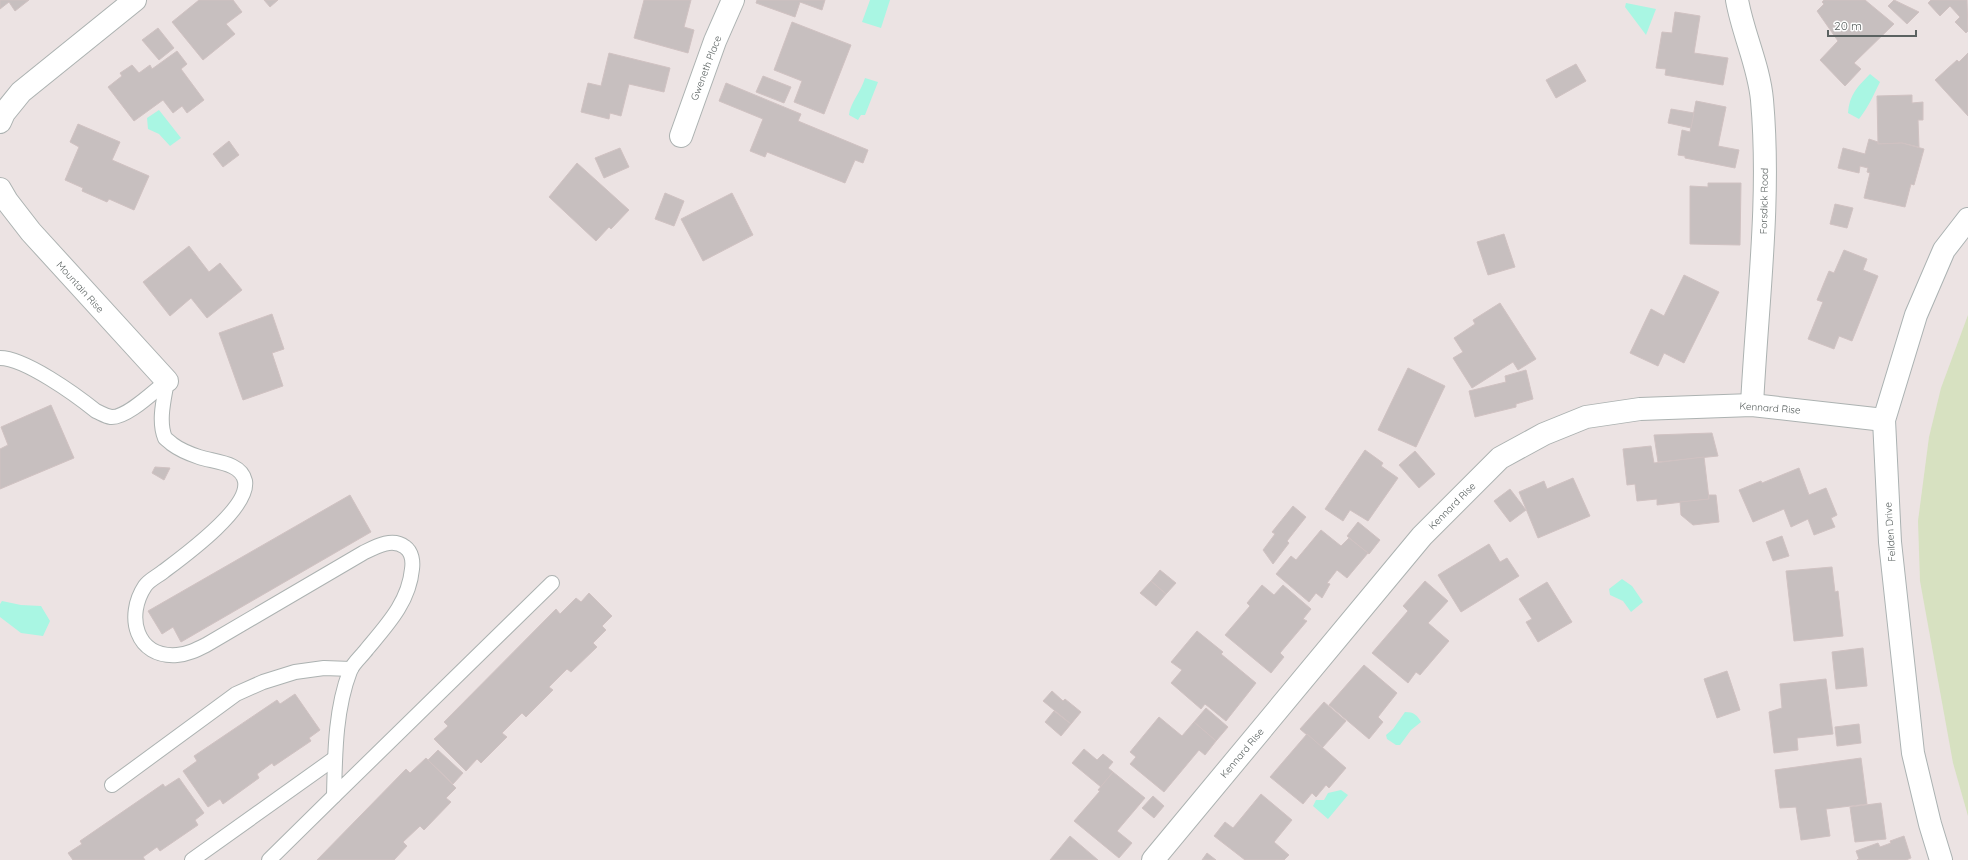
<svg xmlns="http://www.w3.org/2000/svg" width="1968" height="860" font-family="Quicksand,sans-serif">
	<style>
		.green { fill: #d7e1c1 }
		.water { fill: #a9f6e3 }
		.building { fill: #c7bfbf; stroke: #d0c2c2 }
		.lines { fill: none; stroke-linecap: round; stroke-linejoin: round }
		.lane-casing { stroke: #acb2b1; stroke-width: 16 }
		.street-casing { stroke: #acb2b1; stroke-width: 24 }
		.secondary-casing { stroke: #abb2b2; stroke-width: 24 }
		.lane { stroke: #fff; stroke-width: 14 }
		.street { stroke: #fff; stroke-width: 22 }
		.secondary { stroke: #fff; stroke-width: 22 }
		.labels { text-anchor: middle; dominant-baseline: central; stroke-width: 3; stroke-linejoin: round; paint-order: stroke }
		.street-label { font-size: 10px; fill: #5b6261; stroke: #fff }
	</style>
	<rect width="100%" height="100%" fill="#ece3e3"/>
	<!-- green -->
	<polygon class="green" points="1968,315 1968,816 1953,763 1920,581 1918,521 1929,437 1941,388"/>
	<!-- water -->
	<g class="water">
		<polygon points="870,0 890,0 881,28 862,22"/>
		<polygon points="1626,3 1656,9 1646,35 1625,7"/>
		<path d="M1870,74L1880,82C1873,96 1869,106 1859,119L1848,113C1849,95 1858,86 1870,74Z"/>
		<path d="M865,78L878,82L865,115H861L858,120L849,115C850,103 861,92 865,78Z"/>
		<polygon points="159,110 181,138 170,146 159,134 148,129 147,118"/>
		<polygon points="1622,579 1632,586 1643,602 1631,612 1623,601 1610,595 1609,589"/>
		<polygon points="2,601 21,605 41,606 50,621 43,636 21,633 0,617 0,604"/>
		<path d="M1405,712C1414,712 1417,715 1421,722L1411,730L1400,745H1396L1387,739L1386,735L1393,729Z"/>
		<polygon points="1341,790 1348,795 1328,819 1313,806 1316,800 1324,800 1328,793"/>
	</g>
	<!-- building -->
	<g class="building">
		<polygon points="0,0 29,0 15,11 9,2 0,9"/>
		<polygon points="199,0 233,0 242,12 226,24 235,34 203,60 172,22"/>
		<polygon points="264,0 278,0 270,7"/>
		<polygon points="644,0 691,0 684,27 694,30 688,53 634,38"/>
		<polygon points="757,0 825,0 822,10 800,2 795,17 756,3"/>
		<polygon points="1824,0 1865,0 1894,24 1854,63 1861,69 1845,86 1820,60 1838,41 1817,11 1824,4 1822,2"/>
		<polygon points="1894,0 1919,12 1907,24 1888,6"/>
		<polygon points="1931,0 1967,0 1968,31 1966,33 1955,22 1960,17 1950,6 1940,16 1928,3"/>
		<polygon points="1675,12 1700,16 1694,53 1728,58 1723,85 1665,75 1666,69 1656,68 1662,32 1672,33"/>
		<polygon points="792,22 851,45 824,114 794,102 802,81 774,70"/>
		<polygon points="158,28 174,48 159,60 142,40"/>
		<polygon points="177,51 187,64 181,69 204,100 187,113 182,106 173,113 163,100 134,121 108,87 122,76 120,73 132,65 139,73 150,65 152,69"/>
		<polygon points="609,53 670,68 664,92 629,84 621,116 610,113 609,119 581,112 588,83 601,86"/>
		<polygon points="1968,53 1968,116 1935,80 1957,60 1959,62"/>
		<polygon points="1576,64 1586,81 1556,98 1546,80"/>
		<polygon points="763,76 791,87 784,103 756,92"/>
		<polygon points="726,83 801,114 798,121 868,150 863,163 855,160 845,183 767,152 765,157 750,151 763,119 719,101"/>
		<polygon points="1912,95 1912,103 1923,102 1923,120 1918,120 1919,147 1902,143 1878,144 1877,96"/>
		<polygon points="1696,101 1726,107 1718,146 1739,150 1735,168 1685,158 1685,156 1678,155 1682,130 1690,132"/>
		<polygon points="1671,109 1694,113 1691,128 1668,123"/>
		<polygon points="78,124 120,142 112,160 149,176 134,210 109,199 107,202 82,191 83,188 65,180 79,147 70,142"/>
		<polygon points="1869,139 1878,142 1878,144 1902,143 1924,149 1914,185 1911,184 1905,207 1864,198 1870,173 1867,172 1868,168 1860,166 1859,173 1838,168 1843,148 1865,154"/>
		<polygon points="229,141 239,155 223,167 213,154"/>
		<polygon points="620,148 629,167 604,178 595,158"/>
		<polygon points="577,163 629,210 611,229 609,227 596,241 549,197"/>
		<polygon points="1708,183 1741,183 1740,245 1690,244 1690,186 1708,187"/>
		<polygon points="665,193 684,201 674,226 655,219"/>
		<polygon points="732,193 753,235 703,261 681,219"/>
		<polygon points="1835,204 1853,208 1847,228 1830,224"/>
		<polygon points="1504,234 1515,267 1488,275 1477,242"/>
		<polygon points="189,246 209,272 220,263 242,290 207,318 191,298 170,316 143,282"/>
		<polygon points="1844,250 1867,259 1863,270 1878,276 1852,341 1839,336 1834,349 1808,339 1823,302 1817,300 1829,271 1834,273"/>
		<polygon points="1684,275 1719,292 1684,363 1664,353 1658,366 1630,353 1651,309 1664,316"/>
		<polygon points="1500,303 1536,359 1518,370 1513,362 1472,388 1453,358 1463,352 1454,338 1475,324 1473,320"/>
		<polygon points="272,314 284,349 272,353 283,386 243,400 219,333"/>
		<polygon points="1408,368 1445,386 1416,447 1378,430"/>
		<polygon points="1526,370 1533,399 1516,404 1516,407 1475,417 1469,391 1506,382 1505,376"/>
		<polygon points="51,405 74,458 0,489 0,449 8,445 1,427"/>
		<polygon points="1712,433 1718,456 1658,462 1654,435"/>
		<polygon points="1651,446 1654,463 1704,457 1709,499 1657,505 1657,499 1637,501 1635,484 1627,485 1623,449"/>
		<polygon points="1365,450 1383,463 1381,466 1398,478 1368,521 1350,510 1343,521 1325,509"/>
		<polygon points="1415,451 1435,474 1419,488 1399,465"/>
		<polygon points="155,467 170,468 164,480 152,473"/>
		<polygon points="1799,468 1809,495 1826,488 1837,515 1831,518 1835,527 1814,535 1808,519 1791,527 1784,509 1753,522 1739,490 1761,481 1762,483"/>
		<polygon points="1573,478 1590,516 1538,538 1519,492 1544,481 1547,489"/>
		<polygon points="1510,489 1526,510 1510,522 1494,501"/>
		<polygon points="350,495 371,532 181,642 173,627 162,634 148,611"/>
		<polygon points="1709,495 1716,495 1719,522 1693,525 1681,515 1680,502 1709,499"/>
		<polygon points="1293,506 1306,517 1287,541 1289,543 1273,564 1263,550 1275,534 1272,532"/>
		<polygon points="1358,522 1380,540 1369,554 1347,536"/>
		<polygon points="1321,530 1341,546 1349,538 1368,553 1347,578 1337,570 1327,583 1330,584 1322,598 1316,593 1309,602 1276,574 1291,556 1296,560"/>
		<polygon points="1782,536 1789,556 1773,561 1766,542"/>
		<polygon points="1489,544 1500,562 1507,558 1519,576 1461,612 1438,575"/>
		<polygon points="1832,567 1835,592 1838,591 1843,636 1794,641 1786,571"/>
		<polygon points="1160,570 1176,583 1166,594 1151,581"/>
		<polygon points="1151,581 1166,594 1156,606 1140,593"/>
		<polygon points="1425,581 1448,601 1428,623 1449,641 1420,675 1416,672 1408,683 1372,653 1408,611 1403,606"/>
		<polygon points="1547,582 1572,622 1538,642 1526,622 1532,619 1519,599"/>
		<polygon points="1262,585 1274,595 1283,585 1311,609 1303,619 1307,621 1280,653 1284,657 1271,673 1225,635 1250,606 1247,603"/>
		<polygon points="589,593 612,616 602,626 606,630 593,643 597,647 571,672 567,669 549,687 553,690 526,717 522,713 502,733 507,737 481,763 477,759 466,771 434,739 448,726 444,722 556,609 560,614 576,598 581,602"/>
		<polygon points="1197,631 1223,652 1221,654 1256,683 1226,721 1205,704 1201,709 1171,683 1182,670 1171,662"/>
		<polygon points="1863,648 1867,686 1836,689 1832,652"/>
		<polygon points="1364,665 1397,693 1378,717 1383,722 1369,739 1329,705"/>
		<polygon points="1727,671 1740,710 1717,718 1704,679"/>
		<polygon points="1826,679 1833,734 1797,738 1798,750 1774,753 1769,712 1782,708 1780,684"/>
		<polygon points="1052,691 1063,701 1065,699 1081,712 1071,724 1043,701"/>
		<polygon points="295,694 320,730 309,738 311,741 274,766 272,763 257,774 259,778 223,804 220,799 208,807 183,771 197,761 194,756 277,700 280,704"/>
		<polygon points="1324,702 1346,721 1322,748 1300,729"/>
		<polygon points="1206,708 1228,727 1216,741 1194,722"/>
		<polygon points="1054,711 1071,724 1061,736 1045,722"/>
		<polygon points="1159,717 1182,736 1194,722 1216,741 1205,755 1199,750 1164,792 1130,764 1136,757 1130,752"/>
		<polygon points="1859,724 1861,743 1837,746 1835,727"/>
		<polygon points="1307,734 1346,768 1329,788 1326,785 1316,797 1312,793 1303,804 1270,777"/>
		<polygon points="1084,749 1097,760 1103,754 1113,762 1108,768 1113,772 1101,787 1072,763"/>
		<polygon points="438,750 463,773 453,784 428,760"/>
		<polygon points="426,758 456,788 446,798 451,802 424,830 420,826 403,842 407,846 394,860 317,860 406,769 410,773"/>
		<polygon points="1861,758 1867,804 1826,809 1830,836 1801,840 1796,807 1780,808 1775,770"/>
		<polygon points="1113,772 1145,798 1117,831 1132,843 1119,858 1074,821 1100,791 1098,790"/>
		<polygon points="179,778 204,813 195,820 198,825 160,851 157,847 143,857 145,860 73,860 68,853 82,844 80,841 163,784 165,787"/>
		<polygon points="1261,794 1292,820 1274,842 1289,855 1284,860 1245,860 1214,836 1225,822 1233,828"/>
		<polygon points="1153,796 1164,806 1154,818 1142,808"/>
		<polygon points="1881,803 1886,839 1855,842 1850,807"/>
		<polygon points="1070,836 1098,860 1050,860"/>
		<polygon points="1904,836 1911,858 1906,860 1857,860 1859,859 1856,851 1878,843 1880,847 1891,843 1890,841"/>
		<polygon points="1207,853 1216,860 1202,860"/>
	</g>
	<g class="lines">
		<!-- lane casing -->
		<g class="lane-casing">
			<g id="lane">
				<path d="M0,358C25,358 76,395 96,411C101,413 105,416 111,417C127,418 154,391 167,381"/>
				<path d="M167,381C164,399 158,421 165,438C167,440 170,442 172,444C180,450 190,454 199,457C213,462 241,462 245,481C250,508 184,556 164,571C158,576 149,580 145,586C125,616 136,658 177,655C188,654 196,650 206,645L363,553C375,547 392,537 405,547C412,552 413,562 412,569C409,602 387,625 367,649C362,656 353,663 350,671C335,710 335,755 334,796L552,583"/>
				<polyline points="112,785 236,694 263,682 295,672 324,668 351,669"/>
				<polyline points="192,860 335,758"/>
				<polyline points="269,860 334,796"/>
			</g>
		</g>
		<!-- street casing -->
		<g class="street-casing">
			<g id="street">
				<path d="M1737,0C1743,34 1759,66 1762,100C1771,201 1757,304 1752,405"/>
				<polyline points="0,122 4,113 21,92 135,0"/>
				<polyline points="681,136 715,41 733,0"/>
				<polyline points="0,189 7,201 31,232 167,381"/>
				<polyline points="1153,860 1422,536 1500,458 1544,434 1586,417 1640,409 1752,405 1884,420"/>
			</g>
		</g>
		<!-- secondary casing -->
		<g class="secondary-casing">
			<polyline id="secondary" points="1941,860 1930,824 1913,753 1890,542 1884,420 1916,315 1944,250 1968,219"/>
		</g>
		<!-- lane -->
		<use href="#lane" class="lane"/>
		<!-- street -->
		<use href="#street" class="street"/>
		<!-- secondary -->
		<use href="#secondary" class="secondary"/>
	</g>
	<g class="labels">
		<!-- street labels -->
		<g class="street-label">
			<text transform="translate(706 68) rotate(-69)">Gweneth Place</text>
			<text transform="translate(1764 201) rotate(-89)">Forsdick Road</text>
			<text transform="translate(80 287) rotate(48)">Mountain Rise</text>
			<text transform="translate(1770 408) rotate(4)">Kennard Rise</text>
			<text transform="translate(1452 506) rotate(-45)">Kennard Rise</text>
			<text transform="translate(1890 532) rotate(-94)">Feilden Drive</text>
			<text transform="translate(1242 753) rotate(-50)">Kennard Rise</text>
		</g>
	</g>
	<!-- scale -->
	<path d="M1828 30v6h88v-6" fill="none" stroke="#5b6261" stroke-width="2"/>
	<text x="1834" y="30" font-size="12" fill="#5b6261" stroke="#ffffff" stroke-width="3" paint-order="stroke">20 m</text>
</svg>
